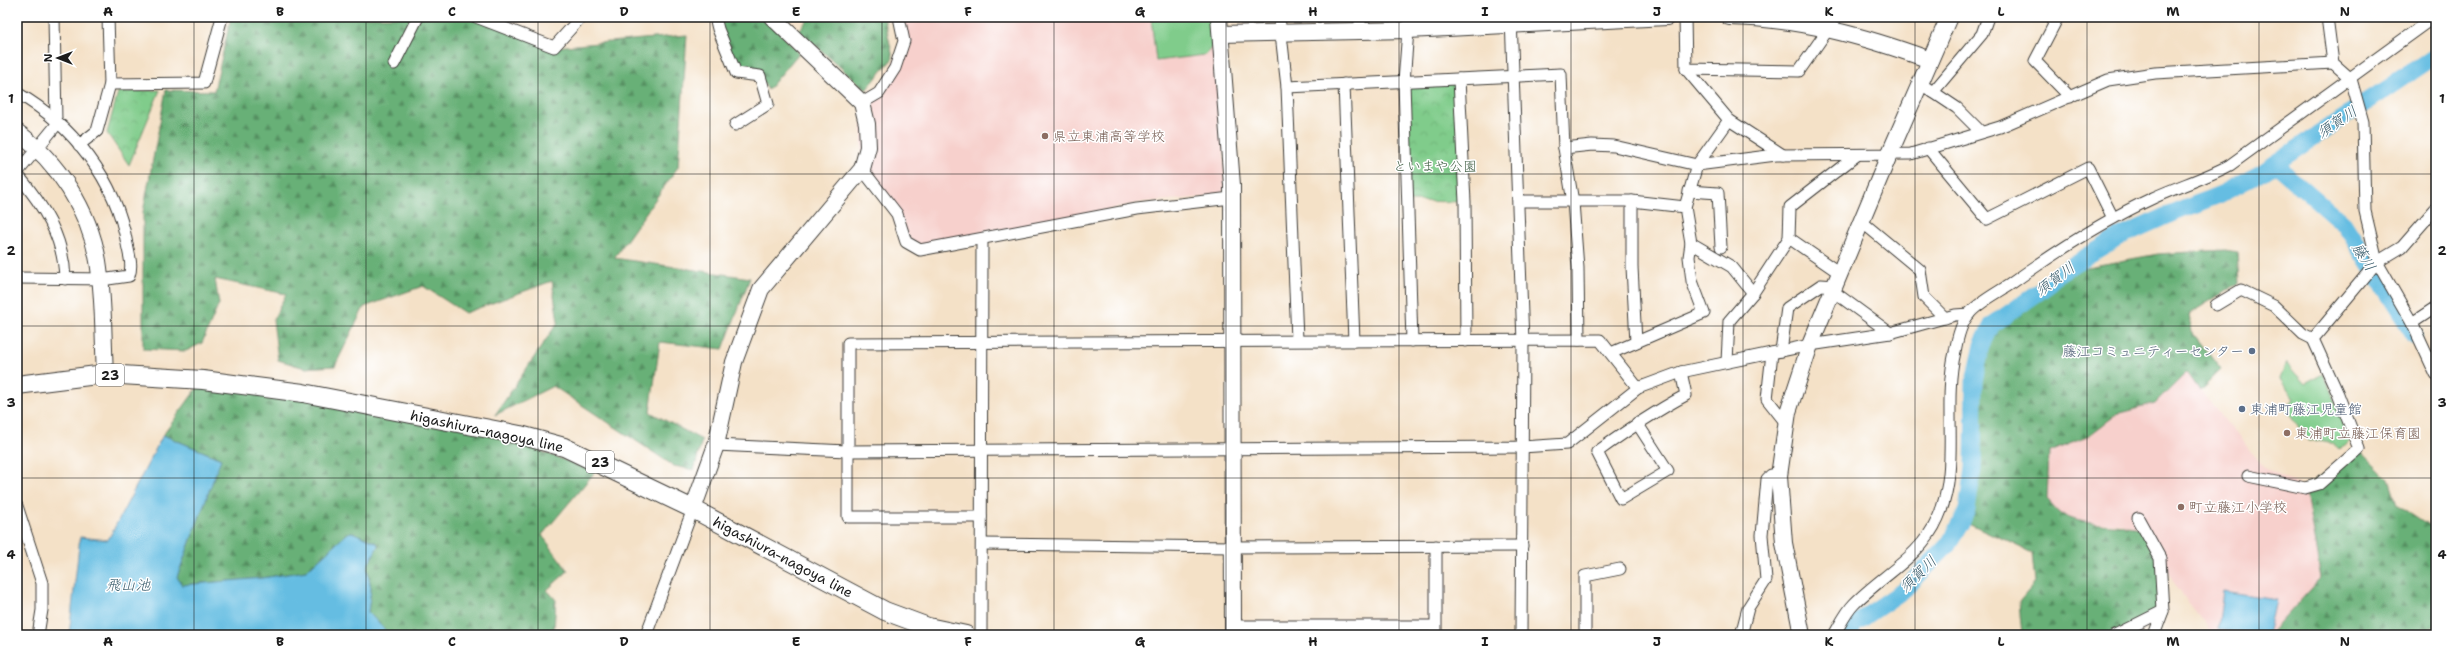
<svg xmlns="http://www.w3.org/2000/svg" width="2453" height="652" font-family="'Shantell Sans','Klee One',sans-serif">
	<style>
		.built { fill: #f7d0cc }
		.forest { fill: url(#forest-firs); stroke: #42664a }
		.park { fill: url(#park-crowns); stroke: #4e7454 }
		.pitch { fill: #80cc8b; stroke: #4e7454 }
		.water { fill: #65bde2; stroke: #406c7f }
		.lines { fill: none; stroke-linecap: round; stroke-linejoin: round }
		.stream { stroke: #65bde2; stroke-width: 3 }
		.river { stroke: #65bde2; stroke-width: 17 }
		.street-casing { stroke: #3c3a36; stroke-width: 13 }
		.secondary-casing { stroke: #3c3a36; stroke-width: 18 }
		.primary-casing { stroke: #3c3a36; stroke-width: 20 }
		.street { stroke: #fff; stroke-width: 11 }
		.secondary { stroke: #fff; stroke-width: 16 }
		.primary { stroke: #fff; stroke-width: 18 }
		.grid { fill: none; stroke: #1c1c1c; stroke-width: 1; stroke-opacity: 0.55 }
		.education-dot { fill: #8d6e63; stroke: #fff; stroke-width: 1.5 }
		.service-dot { fill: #5c6f8a; stroke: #fff; stroke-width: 1.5 }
		.labels { text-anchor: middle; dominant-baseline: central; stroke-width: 3; stroke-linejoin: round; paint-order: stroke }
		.shield { fill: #fff; stroke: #606060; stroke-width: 1 }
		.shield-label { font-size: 13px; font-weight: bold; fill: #1c1c1c }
		.education-label { font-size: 14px; fill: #785e54; stroke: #fff; text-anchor: start }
		.park-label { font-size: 14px; fill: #446248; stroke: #fff }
		.service-label { font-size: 14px; fill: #4e5e75; stroke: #fff; text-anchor: end }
		.street-label { font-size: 14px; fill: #1c1c1c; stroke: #fff }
		.water-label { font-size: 15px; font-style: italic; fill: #395c6b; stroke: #fff }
		.neatline { fill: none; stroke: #1c1c1c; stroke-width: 1.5 }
		.grid-label { font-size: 13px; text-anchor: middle; font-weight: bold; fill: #1c1c1c }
	</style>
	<defs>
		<pattern id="forest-firs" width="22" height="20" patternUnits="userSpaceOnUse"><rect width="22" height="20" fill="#68b077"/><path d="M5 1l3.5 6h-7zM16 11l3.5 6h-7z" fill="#558e61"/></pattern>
		<pattern id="park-crowns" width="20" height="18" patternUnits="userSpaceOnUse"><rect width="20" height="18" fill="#80cc8b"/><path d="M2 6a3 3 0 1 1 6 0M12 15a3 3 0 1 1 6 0" fill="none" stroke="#6eaf77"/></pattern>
	</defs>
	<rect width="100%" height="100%" fill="#fff"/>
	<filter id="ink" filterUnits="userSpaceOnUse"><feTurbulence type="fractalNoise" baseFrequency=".025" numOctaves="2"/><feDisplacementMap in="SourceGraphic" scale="8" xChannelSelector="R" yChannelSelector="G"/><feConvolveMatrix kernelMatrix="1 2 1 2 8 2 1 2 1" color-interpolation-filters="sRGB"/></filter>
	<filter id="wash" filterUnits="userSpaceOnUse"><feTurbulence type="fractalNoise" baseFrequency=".012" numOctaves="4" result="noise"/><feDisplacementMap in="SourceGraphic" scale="16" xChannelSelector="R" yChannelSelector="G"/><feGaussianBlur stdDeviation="0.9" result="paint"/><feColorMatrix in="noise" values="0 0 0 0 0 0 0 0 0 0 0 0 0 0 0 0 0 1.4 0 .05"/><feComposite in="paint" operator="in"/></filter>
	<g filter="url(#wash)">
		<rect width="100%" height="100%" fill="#f4e1c7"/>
		<!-- built -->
		<g class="built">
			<polygon points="899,17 1219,17 1225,187 1221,196 1143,202 937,248 906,242 897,214 862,169 862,103 879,93 904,41"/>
			<polygon points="2187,372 2200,391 2265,468 2305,488 2321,578 2269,635 2214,635 2178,589 2142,528 2120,524 2082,522 2062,515 2047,499 2049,452 2087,437 2117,414 2155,404"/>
		</g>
		<!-- forest -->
		<g class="forest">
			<polygon points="231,17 476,17 554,47 687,35 678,167 614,258 750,278 723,349 660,342 650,412 702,440 694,470 674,466 553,386 495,415 558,322 552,281 465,313 423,286 364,307 335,366 305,368 278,360 273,320 286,294 215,279 219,304 202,343 186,351 143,349 143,212 166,90 214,91"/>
			<polygon points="715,17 765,17 799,53 768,90 760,76 736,73"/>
			<polygon points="809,17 884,17 893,58 866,90 799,31"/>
			<path d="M2225,250L2237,252L2239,283L2189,314L2192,332L2221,370L2200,391L2187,372L2155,404L2117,414L2087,437L2049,452L2047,499C2052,504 2057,511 2062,514C2079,526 2120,524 2142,528L2160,558L2163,611L2115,635H2022L2019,602L2035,583L2032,553L1962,520L1971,483L1974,444V383L1993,324L2061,272L2158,254Z"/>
			<polygon points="203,380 486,430 595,472 542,535 568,571 547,590 556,600 554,629 562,635 390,635 368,612 371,589 367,566 378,546 377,543 352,532 348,533 306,571 262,578 182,585 177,577 221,459 163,435"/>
			<polygon points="2359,449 2389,479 2397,504 2436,530 2436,625 2417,631 2415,635 2269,635 2321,578 2305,488"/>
		</g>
		<!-- park -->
		<g class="park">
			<polygon points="1459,79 1465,202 1408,201 1404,82"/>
			<polygon points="160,90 129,165 107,133 118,92"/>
		</g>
		<!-- pitch -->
		<g class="pitch">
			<polygon points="1151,17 1209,17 1212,47 1205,55 1156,61"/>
			<path d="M2286,363L2305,384L2324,374L2350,440L2340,450C2331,440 2321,440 2308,441L2284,407L2294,399L2280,379Z"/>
		</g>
		<!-- water -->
		<g class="water">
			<polygon points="163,435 221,459 177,577 182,585 262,578 306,571 348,533 352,532 377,543 378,546 367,567 371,589 368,612 390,635 69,635 80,537 108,540"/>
			<polygon points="2223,591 2276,599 2268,635 2218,630"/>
		</g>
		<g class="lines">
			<!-- stream -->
			<polyline class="stream" points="1856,623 1859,635"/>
			<!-- river -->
			<g class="river">
				<polyline points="2275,164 2344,224 2415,336"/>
				<polyline points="1845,635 1856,623 1904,590 1948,545 1960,525 1967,510 1973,468 1974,381 1982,345 1992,325 2042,290 2059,273 2117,238 2164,217 2221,194 2261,173 2436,55"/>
			</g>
		</g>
	</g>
	<g filter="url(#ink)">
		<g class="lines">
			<!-- street casing -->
			<g class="street-casing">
				<g id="street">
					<polyline points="54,17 56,121"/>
					<polyline points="476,17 554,47 581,17"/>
					<polyline points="715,17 718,29 736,73 760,76 768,104 735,125"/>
					<polyline points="1279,17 1287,87 1297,340"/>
					<polyline points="1360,17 1360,31"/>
					<polyline points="1409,17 1404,82 1412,341"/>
					<polyline points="1685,17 1686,69 1799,71 1829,28 1831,17"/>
					<polyline points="2058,17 2035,61 2070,97"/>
					<polyline points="2327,17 2333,63 2351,79 2363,122 2365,211 2377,262 2412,323 2436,375"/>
					<polyline points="1511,18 1523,342 1521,635"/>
					<polyline points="394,64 418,17"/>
					<polyline points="1686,69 1729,120 1783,155"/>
					<polyline points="1459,79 1465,202 1466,341"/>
					<polyline points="110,84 204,83 222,17"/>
					<polyline points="1344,84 1354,341"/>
					<polyline points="1287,87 1561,74 1564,148 1573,202 1578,268 1579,340"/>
					<polyline points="1927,88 1957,108 1981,132"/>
					<polyline points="1933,92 1982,34 1988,17"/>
					<path d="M17,93C73,125 116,180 127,244C129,255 133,265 129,276L108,279L17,278"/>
					<polyline points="862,103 879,93 895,68 904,41 899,17"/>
					<polyline points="79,145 97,131 110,84 108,17"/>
					<polyline points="1564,148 1592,145 1614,146 1697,165 1776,155 1911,154 2000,127 2108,80 2155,73 2333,63"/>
					<polyline points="1928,148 1987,219 2088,168 2113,218"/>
					<polyline points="862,169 897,214 906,242 920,250 1137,209 1231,198"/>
					<polyline points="17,173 58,123"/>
					<path d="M17,174C43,205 64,237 65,279"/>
					<polyline points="1689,191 1718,193 1721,247"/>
					<polyline points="1519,201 1632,201 1685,207 1691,243 1689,257 1692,281 1704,313 1611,353"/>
					<polyline points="1632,201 1632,267 1636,342"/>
					<polyline points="1685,207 1697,165 1729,120"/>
					<polyline points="1862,222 1920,270 1924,297 1945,318"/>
					<polyline points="1789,238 1841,274"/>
					<polyline points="1691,243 1732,267 1753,293"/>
					<polyline points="1834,292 1890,333"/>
					<polyline points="2216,305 2241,290 2274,306 2303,334 2313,339"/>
					<polyline points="2412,323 2436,307"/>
					<polyline points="1781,351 1787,308 1821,285 1836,286"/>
					<polyline points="1772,353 1767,399 1786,423"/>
					<polyline points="1727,362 1729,321 1753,293 1789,238 1790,207 1857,155"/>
					<path d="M1637,423L1668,471L1621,499L1597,452C1626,431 1654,412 1686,395L1681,372"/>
					<polyline points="716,445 847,451 1522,447 1567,444 1638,388 1681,372 1810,345 1890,333 1955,315 1969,314"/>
					<polyline points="2248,476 2305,488 2319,484 2359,449 2338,394 2313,339 2377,262 2402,247 2436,208"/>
					<polyline points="17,506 42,583 42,610 38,635"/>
					<polyline points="981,517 848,517 848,343 1600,340 1638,388"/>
					<polyline points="2138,518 2160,558 2163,611 2154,635"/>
					<polyline points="983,544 1232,547 1522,546"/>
					<polyline points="1233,626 1435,626"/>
					<polyline points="646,635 693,509"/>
					<polyline points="981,635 982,239"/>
					<polyline points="1436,635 1436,546"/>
					<polyline points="1585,635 1585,576 1620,569"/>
					<polyline points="1741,635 1748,608 1766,580 1762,535 1767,479 1771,475 1779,476"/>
					<path d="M1834,635C1840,625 1846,612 1854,604C1882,575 1921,557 1938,518C1961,467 1942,406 1955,352C1957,340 1961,323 1969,314C1977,303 2001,291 2012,283C2057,251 2103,221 2153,198C2179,186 2206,178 2230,165L2434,17"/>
					<polyline points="2115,635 2163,611"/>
				</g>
			</g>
			<!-- secondary casing -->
			<g class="secondary-casing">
				<g id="secondary">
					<polyline points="1219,17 1232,185 1233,635"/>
					<path d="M1729,17C1799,18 1864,36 1930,60"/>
					<polyline points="1221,34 1408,30 1667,17"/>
					<path d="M17,132C58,162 89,210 98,261C104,298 103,337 105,374"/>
					<polyline points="693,509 716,445 734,362 761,289 862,169 868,147 867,124 862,103 772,17"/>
					<polyline points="1802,635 1784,543 1779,476 1788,412 1810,345 1889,155 1949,17"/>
				</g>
			</g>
			<!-- primary casing -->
			<g class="primary-casing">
				<polyline id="primary" points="17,385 105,374 203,380 303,393 520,435 564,447 693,509 885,611 928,627 966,635"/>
			</g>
			<!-- street -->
			<use href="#street" class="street"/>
			<!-- secondary -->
			<use href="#secondary" class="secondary"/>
			<!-- primary -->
			<use href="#primary" class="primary"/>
		</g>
	</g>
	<!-- grid -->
	<path class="grid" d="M194,17V635M366,17V635M538,17V635M710,17V635M882,17V635M1054,17V635M1226,17V635M1399,17V635M1571,17V635M1743,17V635M1915,17V635M2087,17V635M2259,17V635M17,174H2436M17,326H2436M17,478H2436"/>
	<!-- markers -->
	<g class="education-dot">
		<circle cx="1045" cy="136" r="4"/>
		<circle cx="2287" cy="433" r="4"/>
		<circle cx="2181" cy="507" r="4"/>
	</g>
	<g class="service-dot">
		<circle cx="2252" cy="351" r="4"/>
		<circle cx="2242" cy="409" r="4"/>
	</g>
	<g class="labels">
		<!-- shield labels -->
		<g class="shield">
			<rect x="96" y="364" width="28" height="22" rx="3"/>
			<rect x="586" y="451" width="28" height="22" rx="3"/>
		</g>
		<g class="shield-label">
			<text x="110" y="375">23</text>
			<text x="600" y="462">23</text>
		</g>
		<!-- education labels -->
		<g class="education-label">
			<text x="1053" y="136">県立東浦高等学校</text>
			<text x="2295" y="433">東浦町立藤江保育園</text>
			<text x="2189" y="507">町立藤江小学校</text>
		</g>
		<!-- park labels -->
		<g class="park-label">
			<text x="1435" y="166">といまや公園</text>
		</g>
		<!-- service labels -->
		<g class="service-label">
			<text x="2244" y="351">藤江コミュニティーセンター</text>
			<text x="2250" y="409" text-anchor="start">東浦町藤江児童館</text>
		</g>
		<!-- street labels -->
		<g class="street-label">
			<text transform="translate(487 431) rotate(12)">higashiura-nagoya line</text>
			<text transform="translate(783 557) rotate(28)">higashiura-nagoya line</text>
		</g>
		<!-- water labels -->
		<g class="water-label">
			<text transform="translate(2337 122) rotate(-34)">須賀川</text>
			<text transform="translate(2364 257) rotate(58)">藤川</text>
			<text transform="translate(2055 279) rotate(-37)">須賀川</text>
			<text transform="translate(1918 574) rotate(-44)">須賀川</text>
			<text x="128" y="585">飛山池</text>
		</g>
	</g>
	<!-- margin -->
	<rect width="2453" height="652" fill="none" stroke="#fff" stroke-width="44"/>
	<!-- north arrow -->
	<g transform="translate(58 58) rotate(270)" stroke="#ffffff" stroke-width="3" paint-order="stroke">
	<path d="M0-3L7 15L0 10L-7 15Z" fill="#1c1c1c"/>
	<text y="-6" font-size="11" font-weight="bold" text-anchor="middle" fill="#1c1c1c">N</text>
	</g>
	<rect x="22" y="22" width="2409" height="608" class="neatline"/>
	<g class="grid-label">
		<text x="108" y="16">A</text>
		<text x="280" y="16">B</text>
		<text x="452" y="16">C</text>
		<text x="624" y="16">D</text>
		<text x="796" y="16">E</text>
		<text x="968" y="16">F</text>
		<text x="1140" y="16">G</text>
		<text x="1313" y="16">H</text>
		<text x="1485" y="16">I</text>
		<text x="1657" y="16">J</text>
		<text x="1829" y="16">K</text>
		<text x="2001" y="16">L</text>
		<text x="2173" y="16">M</text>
		<text x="2345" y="16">N</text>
		<text x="11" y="103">1</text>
		<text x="2442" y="103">1</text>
		<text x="11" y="255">2</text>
		<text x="2442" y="255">2</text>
		<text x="11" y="407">3</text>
		<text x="2442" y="407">3</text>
		<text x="11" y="559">4</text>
		<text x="2442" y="559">4</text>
		<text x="108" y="646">A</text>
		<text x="280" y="646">B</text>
		<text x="452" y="646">C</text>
		<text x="624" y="646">D</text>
		<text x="796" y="646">E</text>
		<text x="968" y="646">F</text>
		<text x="1140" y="646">G</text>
		<text x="1313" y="646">H</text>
		<text x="1485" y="646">I</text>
		<text x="1657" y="646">J</text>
		<text x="1829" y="646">K</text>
		<text x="2001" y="646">L</text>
		<text x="2173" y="646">M</text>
		<text x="2345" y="646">N</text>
	</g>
</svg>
